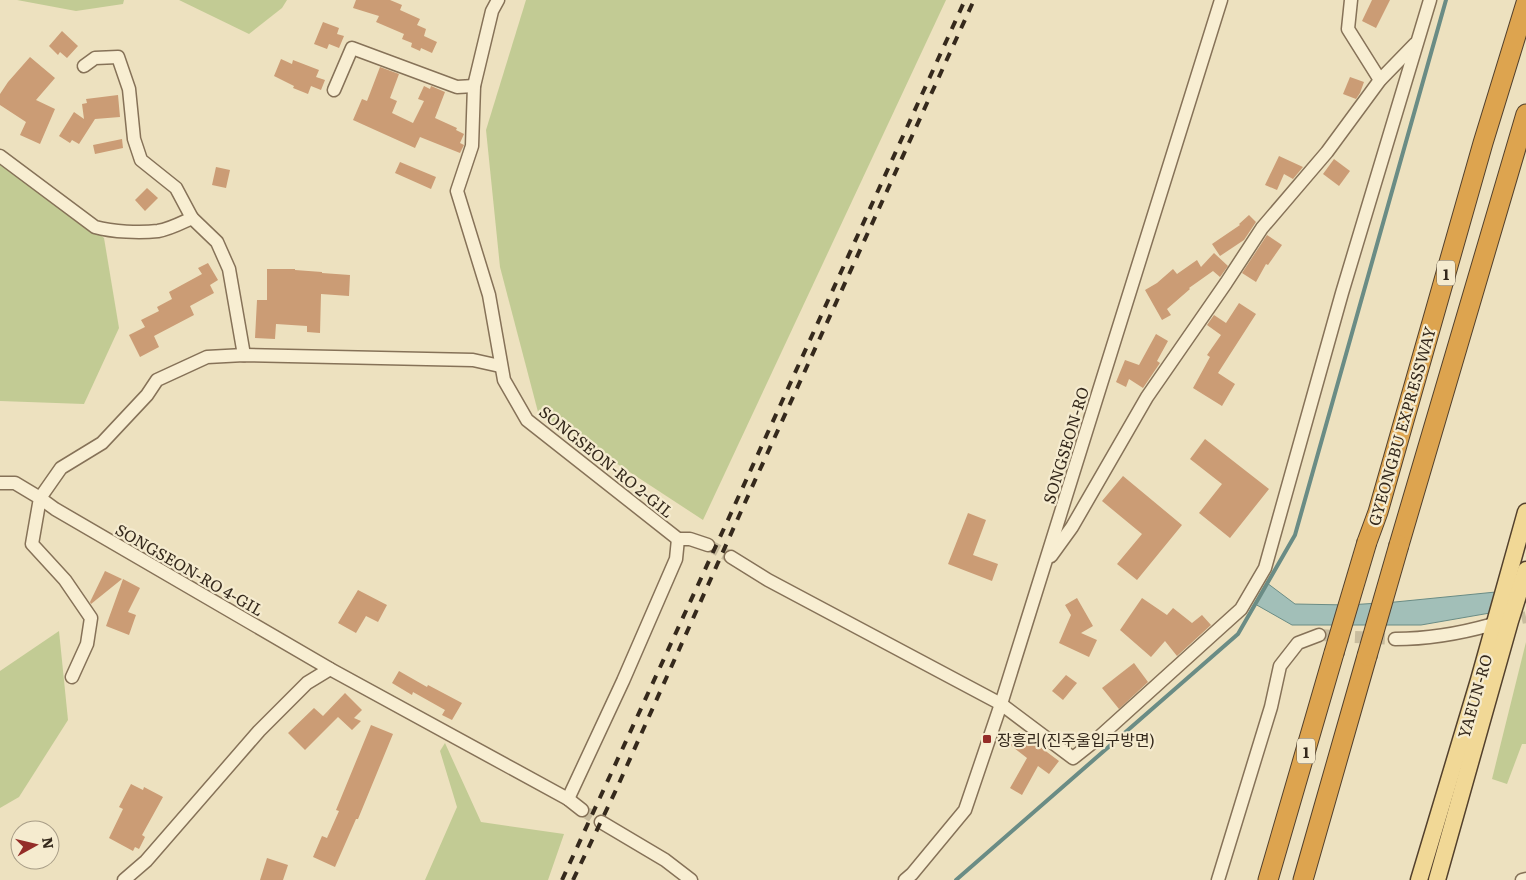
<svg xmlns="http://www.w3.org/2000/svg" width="1526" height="880" font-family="Literata,'Noto Sans KR',serif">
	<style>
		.green { fill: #c2cb94 }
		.water { fill: #a2bfb8; stroke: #6a8c85 }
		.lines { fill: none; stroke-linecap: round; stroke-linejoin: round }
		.stream { stroke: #6a8c85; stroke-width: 4 }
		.building { fill: #cb9c75 }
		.minor-tunnel { stroke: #c8bc9e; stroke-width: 12; stroke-dasharray: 12 6; stroke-linecap: butt }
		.minor-casing { stroke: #867258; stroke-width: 15 }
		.major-casing { stroke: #53402c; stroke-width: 19 }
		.highway-casing { stroke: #53402c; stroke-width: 21 }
		.minor { stroke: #f8eed2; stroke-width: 12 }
		.major { stroke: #f1d896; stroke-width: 16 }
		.highway { stroke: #dda44f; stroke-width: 19 }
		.rail { stroke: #35291c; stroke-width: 4; stroke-dasharray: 9 9; stroke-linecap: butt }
		.highway-bridge-casing { stroke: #53402c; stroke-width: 21; stroke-linecap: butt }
		.highway-bridge { stroke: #dda44f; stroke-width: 19 }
		.poi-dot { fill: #942c28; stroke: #f5ebcf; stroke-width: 2 }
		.labels { text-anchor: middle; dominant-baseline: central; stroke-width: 4.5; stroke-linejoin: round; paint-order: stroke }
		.shield { fill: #f5ebcf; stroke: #6f6352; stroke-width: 1 }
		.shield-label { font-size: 15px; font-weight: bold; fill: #35291c }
		.street-label { font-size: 16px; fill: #35291c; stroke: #f5ebcf }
		.poi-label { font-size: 16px; fill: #35291c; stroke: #f5ebcf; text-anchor: start }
	</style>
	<rect width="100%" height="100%" fill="#ede1bf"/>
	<!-- green -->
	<g class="green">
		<polygon points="17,0 124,0 123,4 76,11"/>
		<polygon points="179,0 287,0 282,8 249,34"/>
		<polygon points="526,0 946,0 703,520 538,412 500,267 486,130"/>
		<polygon points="0,159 104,238 119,328 84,404 0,401"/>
		<polygon points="59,631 68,720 19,797 0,808 0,671"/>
		<polygon points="1526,642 1526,744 1522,744 1507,784 1492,779"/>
		<polygon points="445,743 481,822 564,834 548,880 425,880 457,807 440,751"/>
	</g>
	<!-- water -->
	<polygon class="water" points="1267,583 1295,604 1348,605 1395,602 1526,589 1526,602 1514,607 1490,613 1421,625 1292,625 1255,604"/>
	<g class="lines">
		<!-- stream -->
		<polyline class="stream" points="956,880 1238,634 1295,535 1446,0"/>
	</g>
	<!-- building -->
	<g class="building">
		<polygon points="356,0 390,0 402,5 400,10 420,19 417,25 426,29 424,36 437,42 432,53 421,48 420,51 411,47 412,43 402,39 404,34 376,22 379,16 353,8"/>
		<polygon points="1372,0 1390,0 1376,28 1362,21"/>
		<polygon points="323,22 339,28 337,34 344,36 339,48 329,44 327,49 314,44"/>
		<polygon points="62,31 78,46 67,58 60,52 58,55 49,46"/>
		<polygon points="30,57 55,78 36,100 55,109 40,144 20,135 26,122 0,105 0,94 8,82"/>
		<polygon points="281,59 292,64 293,60 319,70 316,77 325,80 321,90 311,86 308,94 293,88 294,86 274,76"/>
		<polygon points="380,67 399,74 390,98 397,101 392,113 413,123 424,101 418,99 424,86 430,89 431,86 445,92 435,118 457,128 456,130 464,134 460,143 464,145 460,153 420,137 415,148 353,120 362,99 367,101"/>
		<polygon points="1350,77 1364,82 1360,93 1356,99 1343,94"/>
		<polygon points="118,95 120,117 95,119 79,144 72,140 70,143 59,136 74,112 84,119 82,104 87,103 86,99"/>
		<polygon points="122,139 123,148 95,154 93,145"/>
		<polygon points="1279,156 1303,167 1293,179 1284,174 1277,190 1265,185"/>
		<polygon points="1334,159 1350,171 1339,186 1323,174"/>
		<polygon points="400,162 436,177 431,189 395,173"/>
		<polygon points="216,167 230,170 226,188 212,185"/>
		<polygon points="147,188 158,198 145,211 135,200"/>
		<polygon points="1249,215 1256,222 1244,240 1220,256 1212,244 1240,225 1239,224"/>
		<polygon points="1267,235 1282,245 1268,265 1266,264 1256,282 1242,273"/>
		<polygon points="1214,253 1228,266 1220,277 1213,271 1189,288 1190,289 1167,309 1171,315 1162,320 1145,290 1157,283 1173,269 1177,274 1197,260 1201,267"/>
		<polygon points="208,263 218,280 210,285 214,293 190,306 194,315 154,336 159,347 140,357 129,335 145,327 141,320 159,311 157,307 172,299 169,292 202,274 198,268"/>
		<polygon points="267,269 295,269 295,270 322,272 322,273 350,275 349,296 321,294 320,333 307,332 307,326 276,324 275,339 255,338 257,300 267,300"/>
		<polygon points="1239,303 1256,314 1218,373 1235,384 1222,406 1193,388 1210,357 1207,355 1221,335 1207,325 1214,315 1226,323"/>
		<polygon points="1156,334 1168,341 1157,361 1160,363 1143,388 1129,379 1126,387 1116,382 1125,360 1139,365"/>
		<polygon points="1205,439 1269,489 1230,538 1199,513 1222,484 1190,459"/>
		<polygon points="1123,476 1182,525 1137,580 1117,564 1142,534 1102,501"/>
		<polygon points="968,513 986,520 973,555 998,564 992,581 948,564"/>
		<polygon points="105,571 122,579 91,604 90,602"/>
		<polygon points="123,579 140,588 128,612 136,615 129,635 106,626"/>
		<polygon points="358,590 387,605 378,622 366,616 356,633 338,623"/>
		<polygon points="1077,598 1093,626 1081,633 1097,640 1089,657 1059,643 1071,615 1065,605"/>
		<polygon points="1142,598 1167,615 1173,608 1192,623 1202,615 1211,625 1177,656 1165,641 1151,657 1120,630"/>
		<polygon points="1134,663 1148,682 1119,709 1102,688"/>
		<polygon points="399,671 427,687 428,685 462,703 452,720 442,715 445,710 413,692 412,695 392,683"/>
		<polygon points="1066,675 1077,683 1063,700 1052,691"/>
		<polygon points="345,693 362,710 354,718 361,721 352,730 338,717 305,750 288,733 314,708 323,716"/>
		<polygon points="371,725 393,734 358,819 356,819 335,867 313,857 322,836 327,838 339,811 336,810"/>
		<polygon points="1020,732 1059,761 1049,774 1038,766 1022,795 1010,788 1027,758 1010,745"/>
		<polygon points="131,784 143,790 144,787 163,797 142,835 145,837 139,849 135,847 133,851 109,838 123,809 119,807"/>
		<polygon points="267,858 288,865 283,880 260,880"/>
	</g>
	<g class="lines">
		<!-- minor-tunnel -->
		<g class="minor-tunnel">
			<polyline points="708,545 731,557"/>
			<polyline points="1504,622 1526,617"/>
			<polyline points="1319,635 1395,639"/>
			<polyline points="582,810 601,822"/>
		</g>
		<!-- minor casing -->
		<g class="minor-casing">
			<g id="minor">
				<polyline points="498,0 492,11 474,86 472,146 457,191 489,295 504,380 527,420 678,539 690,539 708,545"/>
				<polyline points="1351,0 1348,29 1380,80"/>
				<polyline points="84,66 95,58 118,57 129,89 134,139 141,160 176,188 192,218"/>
				<polyline points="334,90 352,48 457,87 474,86"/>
				<path d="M0,156L95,227C113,232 140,233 158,231C170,229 181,223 192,218L217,242L229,269L244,355"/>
				<polyline points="500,366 473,360 244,355 207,357 157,380 147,395 102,443 61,468 40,498 55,509 330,669 568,799 582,810"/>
				<polyline points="0,483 15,483 40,498 32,544 65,580 91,618 87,644 72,677"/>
				<polyline points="1051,556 1072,527 1147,397 1226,283 1262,228 1327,152 1380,80 1415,44"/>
				<polyline points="731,557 768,580 1001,704 1073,758 1097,739 1241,609 1265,568 1342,293 1430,0"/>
				<path d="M1395,639C1427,639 1458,634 1490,625"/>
				<polyline points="568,799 623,681 676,559 678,539"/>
				<polyline points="601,822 665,860 691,880"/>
				<polyline points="124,880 146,861 259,731 307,683 330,669"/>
				<polyline points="905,880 912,874 965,810 1001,704 1221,0"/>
				<polyline points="1218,880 1271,707 1280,666 1298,643 1319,635"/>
				<polyline points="1522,880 1526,879"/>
			</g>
		</g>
		<!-- major casing -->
		<g class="major-casing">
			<g id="major">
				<polyline points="1419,880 1479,680 1526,512"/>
				<polyline points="1437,880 1510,621 1526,570"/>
			</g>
		</g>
		<!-- highway casing -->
		<g class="highway-casing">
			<g id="highway">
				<polyline points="1367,542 1378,512 1483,143 1526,3"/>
				<polyline points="1399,545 1526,114"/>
				<polyline points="1268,880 1334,653"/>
				<polyline points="1303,880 1367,656"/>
			</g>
		</g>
		<!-- minor -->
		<use href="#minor" class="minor"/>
		<!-- major -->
		<use href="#major" class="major"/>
		<!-- highway -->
		<use href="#highway" class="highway"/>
		<!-- rail -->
		<g class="rail">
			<polyline points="562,880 732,511 965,0"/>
			<polyline points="573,880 616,790 752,487 974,0"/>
		</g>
		<!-- highway-bridge casing -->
		<g class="highway-bridge-casing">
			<g id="highway-bridge">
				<polyline points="1334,653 1367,542"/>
				<polyline points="1367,656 1399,545"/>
			</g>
		</g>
		<!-- highway-bridge -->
		<use href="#highway-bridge" class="highway-bridge"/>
	</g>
	<!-- markers -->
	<rect class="poi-dot" x="982" y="734" width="10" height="10" rx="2.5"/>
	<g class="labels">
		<!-- shield labels -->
		<g class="shield">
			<rect x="1437" y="260.5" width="18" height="25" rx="4"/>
			<rect x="1297" y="738.5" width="18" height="25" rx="4"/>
		</g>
		<g class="shield-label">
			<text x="1446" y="273">1</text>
			<text x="1306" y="751">1</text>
		</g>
		<!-- street labels -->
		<g class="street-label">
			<text transform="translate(1401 426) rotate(-74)">GYEONGBU EXPRESSWAY</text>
			<text transform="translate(1065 445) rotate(-73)">SONGSEON-RO</text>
			<text transform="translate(607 461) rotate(39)">SONGSEON-RO 2-GIL</text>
			<text transform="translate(190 569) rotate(30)">SONGSEON-RO 4-GIL</text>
			<text transform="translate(1474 696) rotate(-74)">YAEUN-RO</text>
		</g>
		<!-- poi labels -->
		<g class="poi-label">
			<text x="997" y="739">장흥리(진주울입구방면)</text>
		</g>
	</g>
	<!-- north arrow -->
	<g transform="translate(35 845) rotate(82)"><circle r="24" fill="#f5ebcf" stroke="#a89d87"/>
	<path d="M0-4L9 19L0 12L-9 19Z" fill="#942c28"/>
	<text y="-8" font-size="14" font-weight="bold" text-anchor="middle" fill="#35291c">N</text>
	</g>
</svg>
